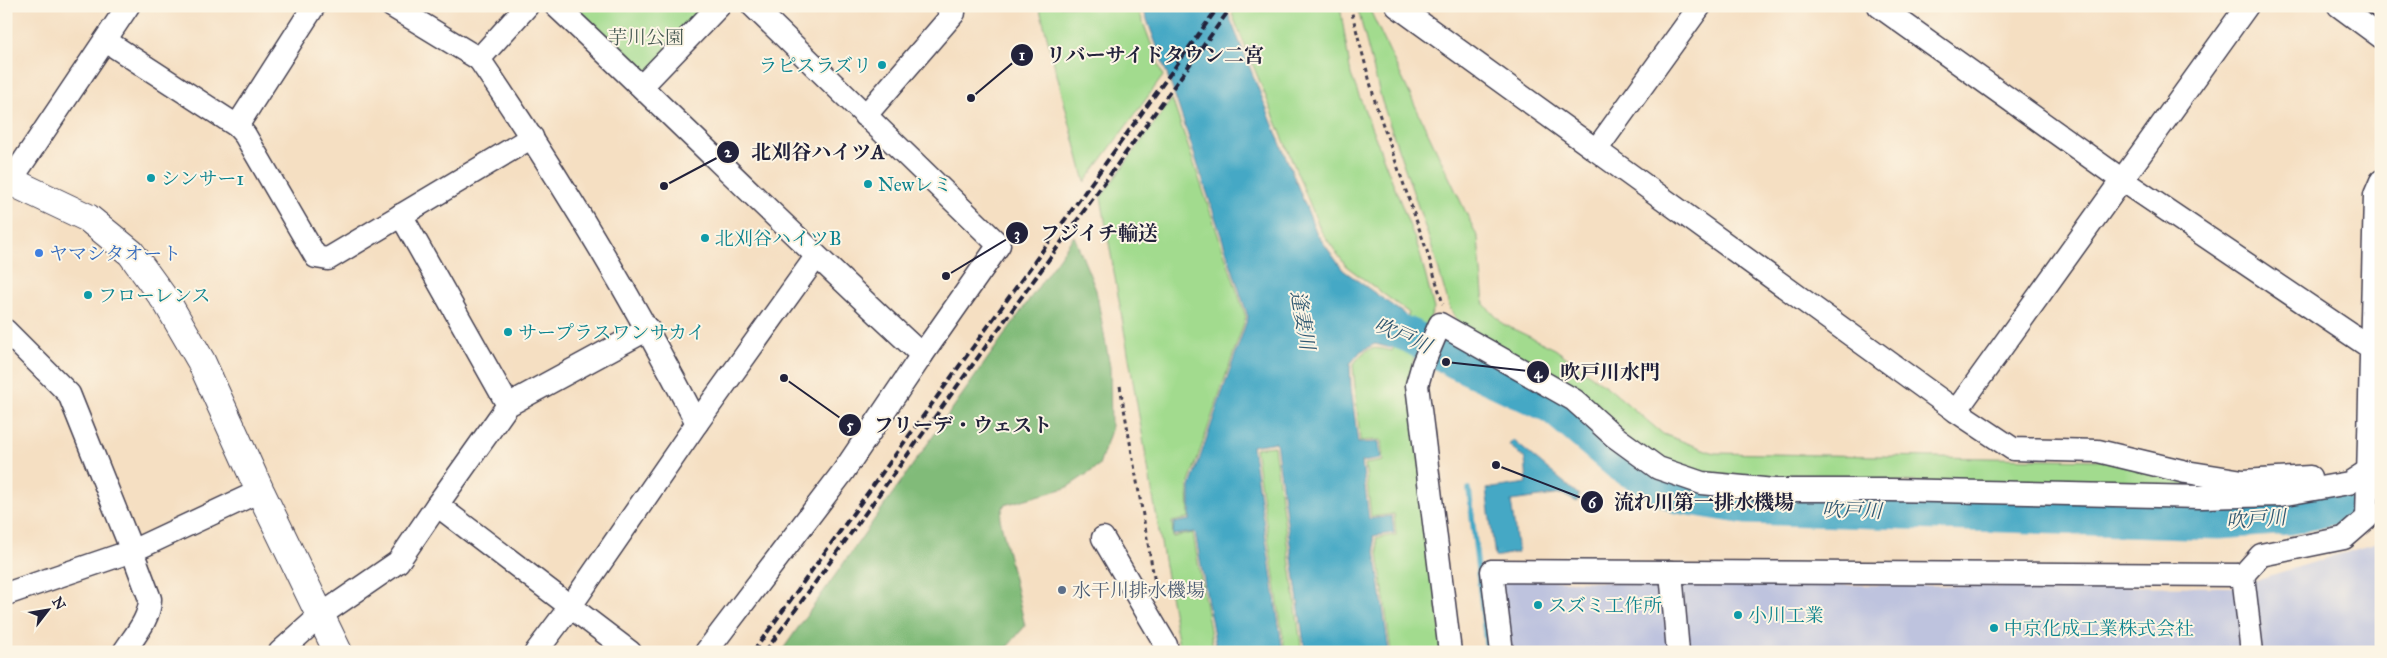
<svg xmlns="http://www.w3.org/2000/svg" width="2387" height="658" font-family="'IM FELL Great Primer','Noto Serif JP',serif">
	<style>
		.industrial { fill: #bec3de }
		.green { fill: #a2db8e; stroke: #627e64 }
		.forest { fill: #81bb79; stroke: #526e5a }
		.water { fill: #45a8c5; stroke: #346580 }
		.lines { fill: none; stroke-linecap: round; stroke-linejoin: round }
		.stream { stroke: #45a8c5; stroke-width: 5.5 }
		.river { stroke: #45a8c5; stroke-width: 35 }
		.minor-casing { stroke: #423e4f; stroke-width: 25 }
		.tertiary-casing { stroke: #423e4f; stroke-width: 30 }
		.path { stroke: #423e4f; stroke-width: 3; stroke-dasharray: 4 4; stroke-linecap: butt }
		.minor { stroke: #fff; stroke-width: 22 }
		.tertiary { stroke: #fff; stroke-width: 28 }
		.rail { stroke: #22223b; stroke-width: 4; stroke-dasharray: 8 4; stroke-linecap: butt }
		.culture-dot { fill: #0f9aa8; stroke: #fcf5e5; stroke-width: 2 }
		.shop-dot { fill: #3f7fe0; stroke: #fcf5e5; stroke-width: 2 }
		.service-dot { fill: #5c6f8a; stroke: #fcf5e5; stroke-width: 2 }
		.labels { text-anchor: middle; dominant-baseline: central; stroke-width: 4; stroke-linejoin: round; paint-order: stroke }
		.park-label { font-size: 19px; fill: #485a54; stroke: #fcf5e5 }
		.culture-label { font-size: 19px; fill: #0d838f; stroke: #fcf5e5; text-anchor: start }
		.shop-label { font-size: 19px; fill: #366cbe; stroke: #fcf5e5; text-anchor: start }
		.service-label { font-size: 19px; fill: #4e5e75; stroke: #fcf5e5; text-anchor: start }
		.water-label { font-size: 20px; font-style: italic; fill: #305872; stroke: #fcf5e5 }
		.leader { fill: none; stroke: #22223b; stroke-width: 2 }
		.callout-dot { fill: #22223b; stroke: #fcf5e5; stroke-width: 2 }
		.mark-label { font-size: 15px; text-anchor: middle; font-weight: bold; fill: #fff }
		.callout-label { font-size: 20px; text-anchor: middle; font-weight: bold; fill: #22223b; stroke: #fcf5e5; stroke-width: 4; stroke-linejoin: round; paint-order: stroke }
	</style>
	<rect width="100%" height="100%" fill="#fcf5e5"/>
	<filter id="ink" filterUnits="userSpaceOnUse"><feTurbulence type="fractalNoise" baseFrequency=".02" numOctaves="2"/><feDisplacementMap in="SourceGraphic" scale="10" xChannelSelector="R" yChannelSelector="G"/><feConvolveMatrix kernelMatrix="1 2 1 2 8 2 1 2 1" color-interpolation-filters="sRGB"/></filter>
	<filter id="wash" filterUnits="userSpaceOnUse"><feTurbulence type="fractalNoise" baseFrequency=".0096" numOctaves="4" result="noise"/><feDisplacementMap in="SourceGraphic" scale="20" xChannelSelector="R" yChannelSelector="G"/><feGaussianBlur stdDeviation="1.12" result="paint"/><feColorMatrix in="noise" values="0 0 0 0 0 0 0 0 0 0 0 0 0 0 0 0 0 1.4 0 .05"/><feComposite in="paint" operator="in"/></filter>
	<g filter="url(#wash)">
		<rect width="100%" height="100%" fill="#f5dfc2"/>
		<!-- industrial -->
		<polygon class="industrial" points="2381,542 2381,652 1510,652 1501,579 1683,584 2232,587"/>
		<!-- green -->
		<g class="green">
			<polygon points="570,6 717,6 646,81"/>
			<polygon points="1039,6 1137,6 1163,76 1085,182"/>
			<polygon points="1238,6 1340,6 1351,75 1419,250 1434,309 1425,328 1406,320 1409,313 1346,266 1321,231 1232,14"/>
			<polygon points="1357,6 1368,6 1478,238 1484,304 1503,324 1555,349 1611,390 1663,434 1714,453 2099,460 2254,488 1704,478 1659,463 1461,328 1449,306 1433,250 1382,102"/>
			<polygon points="1172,99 1246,317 1188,486 1189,518 1172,522 1173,537 1193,533 1213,647 1206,652 1180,652 1101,197"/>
			<path d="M1395,343L1414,354L1411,385L1443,652H1391L1376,538L1396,535L1394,514L1371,517L1365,464L1383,461L1381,440L1360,441L1353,365C1366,347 1371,346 1392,351Z"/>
			<polygon points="1274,446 1302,652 1285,652 1255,448"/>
		</g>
		<!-- forest -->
		<polygon class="forest" points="1074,236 1096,290 1110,367 1111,430 1099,466 1066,488 1004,505 1000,519 1025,626 1003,652 781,652"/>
		<!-- water -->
		<g class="water">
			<polygon points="1142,6 1225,6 1317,234 1343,270 1404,314 1401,322 1423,332 1415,350 1394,340 1391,348 1375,344 1361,351 1350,364 1351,388 1358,443 1379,442 1381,459 1362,462 1369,519 1392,516 1394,533 1373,536 1389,652 1305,652 1276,442 1252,446 1283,652 1210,652 1216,647 1195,532 1173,535 1174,523 1190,520 1190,487 1248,317 1175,96"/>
			<polygon points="1513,440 1579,495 1577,502 1562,494 1511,501 1518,552 1495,557 1486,489 1527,483 1525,459 1509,445"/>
		</g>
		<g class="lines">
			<!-- stream -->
			<polyline class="stream" points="1469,489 1487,652"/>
			<!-- river -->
			<polyline class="river" points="1375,322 1411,336 1457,362 1553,407 1621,465 1677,496 1746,507 2219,522 2291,517 2381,497"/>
		</g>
	</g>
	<g filter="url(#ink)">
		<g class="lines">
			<!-- minor casing -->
			<g class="minor-casing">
				<g id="minor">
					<polyline points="392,6 479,59"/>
					<path d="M527,6L479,59C559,176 632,297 697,423L570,607L536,652"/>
					<path d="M556,6C679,121 798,241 922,355L999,245L753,6"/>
					<polyline points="1397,6 1596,150 1700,6"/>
					<polyline points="1879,6 2122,180 2371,348"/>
					<polyline points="2339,6 2381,37"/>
					<polyline points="106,41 237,126 245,135 316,257 328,259 532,137"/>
					<polyline points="642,86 719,6"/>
					<polyline points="865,116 954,13 947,6"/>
					<polyline points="237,126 314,6"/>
					<polyline points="1596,150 1956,411 2013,449 2098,451 2186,472 2243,481 2310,477"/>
					<polyline points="11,180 128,6"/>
					<polyline points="401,215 508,405"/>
					<polyline points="6,331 69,394 132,551 260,491"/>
					<polyline points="1956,411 2247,6"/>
					<polyline points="697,423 816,257"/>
					<polyline points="1103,538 1166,645 1167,652"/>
					<polyline points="1671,572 1678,652"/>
					<polyline points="2243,575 2252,652"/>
					<path d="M6,594L132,551L150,599C150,619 135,635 124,652"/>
					<polyline points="280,652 321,615 398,562 437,505"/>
					<polyline points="630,652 437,505 508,405 648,329"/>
					<polyline points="706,652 843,472 922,355"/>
					<polyline points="1450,652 1417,385 1423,364 1440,324 1574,400 1614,436 1658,468 1702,483 1774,490 1891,490 2201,497 2280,495 2349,483 2369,470"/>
					<polyline points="1502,652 1492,571 2243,575 2261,555 2344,538 2367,518 2375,195 2381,181"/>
				</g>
			</g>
			<!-- tertiary casing -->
			<g class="tertiary-casing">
				<polyline id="tertiary" points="6,179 88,218 131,253 168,304 201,361 260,491 338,652"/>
			</g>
			<!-- path -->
			<g class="path">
				<polyline points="1350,6 1376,105 1427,251 1443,304"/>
				<polyline points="1120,386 1155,583"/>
			</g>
			<!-- minor -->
			<use href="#minor" class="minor"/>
			<!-- tertiary -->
			<use href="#tertiary" class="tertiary"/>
			<!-- rail -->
			<g class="rail">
				<polyline points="753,652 1219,6"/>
				<polyline points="765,652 1232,6"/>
			</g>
		</g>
	</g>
	<!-- markers -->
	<g class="culture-dot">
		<circle cx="882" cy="65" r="5"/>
		<circle cx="151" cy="178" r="5"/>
		<circle cx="868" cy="184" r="5"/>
		<circle cx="705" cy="238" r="5"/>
		<circle cx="88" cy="295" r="5"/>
		<circle cx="508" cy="332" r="5"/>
		<circle cx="1538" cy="605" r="5"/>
		<circle cx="1738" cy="615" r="5"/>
		<circle cx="1994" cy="628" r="5"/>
	</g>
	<circle class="shop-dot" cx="39" cy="253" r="5"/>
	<circle class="service-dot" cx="1062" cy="590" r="5"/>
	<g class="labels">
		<!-- park labels -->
		<g class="park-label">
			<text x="646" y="37">芋川公園</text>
		</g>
		<!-- culture labels -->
		<g class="culture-label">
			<text x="872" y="65" text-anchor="end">ラピスラズリ</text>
			<text x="161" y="178">シンサー1</text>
			<text x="878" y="184">Newレミ</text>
			<text x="715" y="238">北刈谷ハイツB</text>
			<text x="98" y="295">フローレンス</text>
			<text x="518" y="332">サープラスワンサカイ</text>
			<text x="1548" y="605">スズミ工作所</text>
			<text x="1748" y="615">小川工業</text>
			<text x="2004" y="628">中京化成工業株式会社</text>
		</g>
		<!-- shop labels -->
		<g class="shop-label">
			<text x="49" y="253">ヤマシタオート</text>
		</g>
		<!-- service labels -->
		<g class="service-label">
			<text x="1072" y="590">水干川排水機場</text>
		</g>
		<!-- water labels -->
		<g class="water-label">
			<text transform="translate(1303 320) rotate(80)">逢妻川</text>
			<text transform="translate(1403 335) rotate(24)">吹戸川</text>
			<text transform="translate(1852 510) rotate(2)">吹戸川</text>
			<text transform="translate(2256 519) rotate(-4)">吹戸川</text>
		</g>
	</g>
	<!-- callouts -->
	<path class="leader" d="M971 98L1022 55M664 186L728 152M946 276L1017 233M1446 362L1538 372M784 378L850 425M1496 465L1592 502"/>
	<g class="callout-dot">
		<circle cx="971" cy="98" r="5"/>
		<circle cx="664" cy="186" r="5"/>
		<circle cx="946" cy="276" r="5"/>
		<circle cx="1446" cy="362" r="5"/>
		<circle cx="784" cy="378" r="5"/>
		<circle cx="1496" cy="465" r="5"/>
		<circle cx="1022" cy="55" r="12"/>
		<circle cx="728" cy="152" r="12"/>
		<circle cx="1017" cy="233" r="12"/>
		<circle cx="1538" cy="372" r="12"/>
		<circle cx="850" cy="425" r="12"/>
		<circle cx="1592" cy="502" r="12"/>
	</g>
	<g class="mark-label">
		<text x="1022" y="60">1</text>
		<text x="728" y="157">2</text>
		<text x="1017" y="239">3</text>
		<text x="1538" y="378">4</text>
		<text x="850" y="430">5</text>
		<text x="1592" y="508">6</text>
	</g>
	<g class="callout-label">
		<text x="1155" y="62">リバーサイドタウン二宮</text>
		<text x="818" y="159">北刈谷ハイツA</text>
		<text x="1099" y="240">フジイチ輸送</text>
		<text x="1610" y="379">吹戸川水門</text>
		<text x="963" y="432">フリーデ・ウェスト</text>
		<text x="1704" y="509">流れ川第一排水機場</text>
	</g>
	<!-- margin -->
	<rect width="2387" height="658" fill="none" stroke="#fcf5e5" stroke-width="25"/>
	<!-- north arrow -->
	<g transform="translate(48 610) rotate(59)" stroke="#fcf5e5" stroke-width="4" paint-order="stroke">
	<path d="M0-4L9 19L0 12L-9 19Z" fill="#22223b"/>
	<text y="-8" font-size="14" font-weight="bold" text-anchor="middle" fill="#22223b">N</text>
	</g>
</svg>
